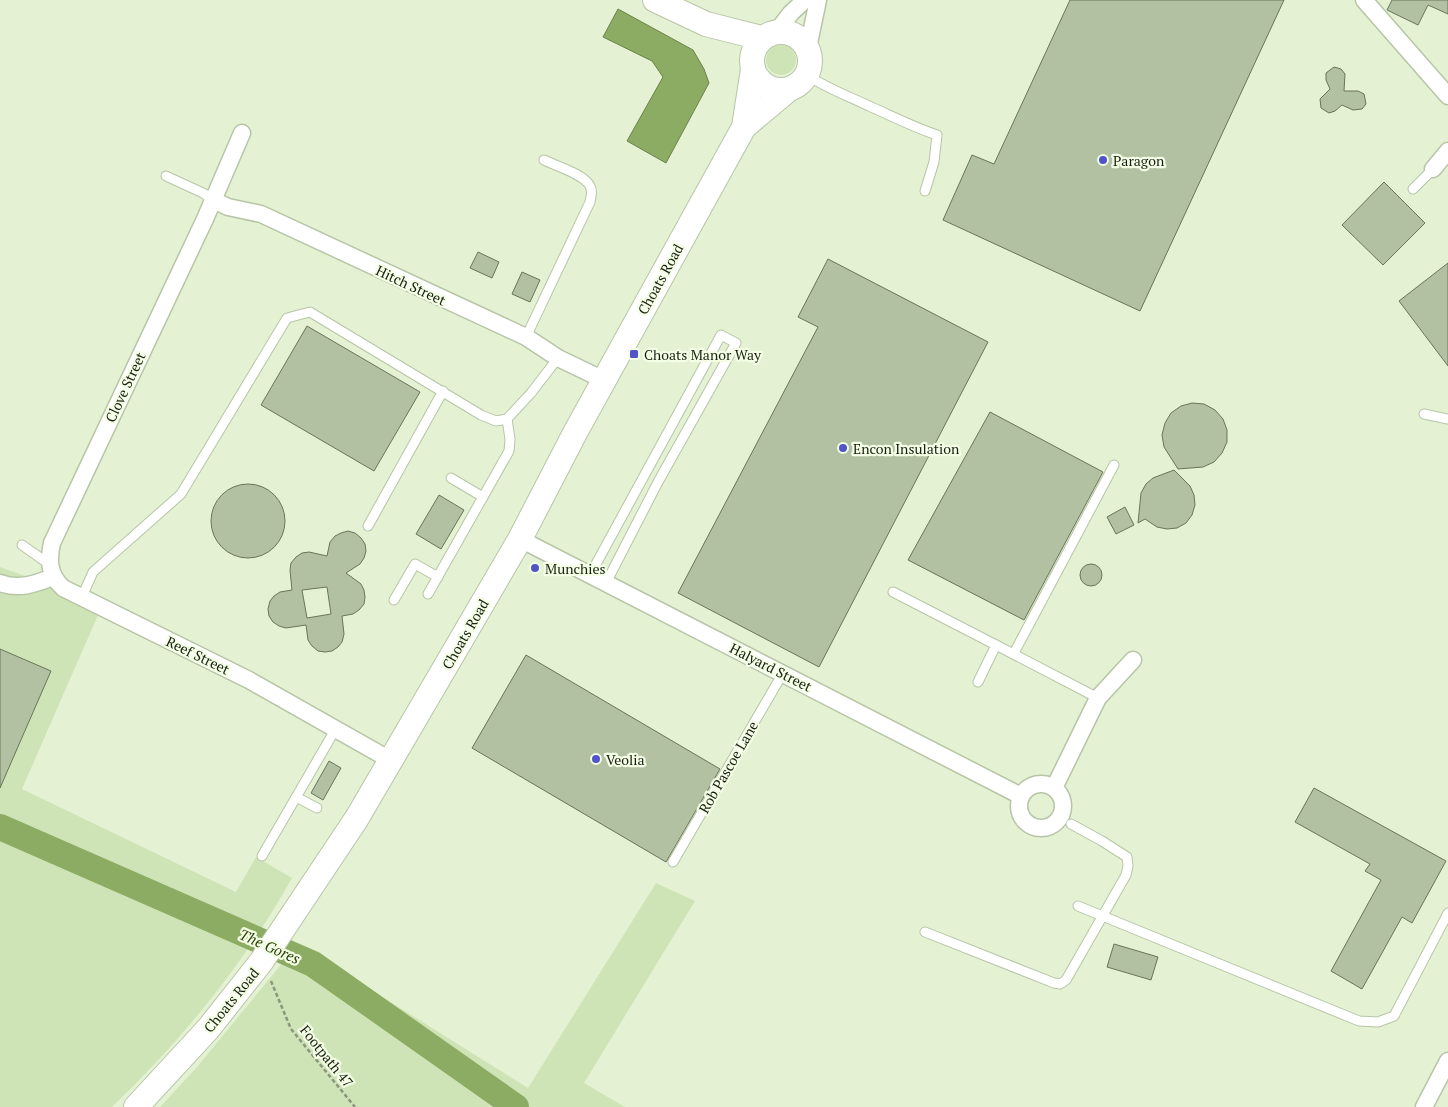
<svg xmlns="http://www.w3.org/2000/svg" width="1448" height="1107" font-family="'PT Serif',serif">
	<style>
		.green { fill: #cfe4b6 }
		.water { fill: #8dac63; stroke: #6a824b }
		.lines { fill: none; stroke-linecap: round; stroke-linejoin: round }
		.river { stroke: #8dac63; stroke-width: 26 }
		.building { fill: #b3c1a3; stroke: #687559; fill-rule: evenodd }
		.lane-casing { stroke: #b7c5a7; stroke-width: 11 }
		.street-casing { stroke: #b7c5a7; stroke-width: 19 }
		.secondary-casing { stroke: #b7c5a7; stroke-width: 26 }
		.path { stroke: #8b957f; stroke-width: 2.5; stroke-dasharray: 4 2.5; stroke-linecap: butt }
		.lane { stroke: #fff; stroke-width: 9 }
		.street { stroke: #fff; stroke-width: 16 }
		.secondary { stroke: #fff; stroke-width: 24 }
		.poi-dot { fill: #5253ca; stroke: #f3fee5; stroke-width: 2 }
		.labels { text-anchor: middle; dominant-baseline: central; stroke-width: 4.5; stroke-linejoin: round; paint-order: stroke }
		.poi-label { font-size: 14px; fill: #1a1f14; stroke: #f3fee5; text-anchor: start }
		.street-label { font-size: 14px; fill: #1a1f14; stroke: #f3fee5 }
		.water-label { font-size: 15px; font-style: italic; fill: #2f430d; stroke: #f3fee5 }
	</style>
	<rect width="100%" height="100%" fill="#e4f2d3"/>
	<!-- green -->
	<g class="green">
		<circle cx="781" cy="60" r="15"/>
		<path d="M0,567L68,591L102,606L22,789L236,892L256,857L292,878C245,963 182,1040 112,1107H0Z"/>
		<polygon points="656,883 695,901 584,1083 625,1107 160,1107 197,1067 298,944 528,1088"/>
	</g>
	<!-- water -->
	<polygon class="water" points="618,9 693,50 704,69 709,83 666,163 627,141 663,77 652,61 603,37"/>
	<g class="lines">
		<!-- river -->
		<polyline class="river" points="0,827 313,964 516,1107"/>
	</g>
	<!-- building -->
	<g class="building">
		<polygon points="1070,0 1284,0 1140,311 943,220 972,155 994,164"/>
		<polygon points="1392,0 1448,0 1448,14 1428,5 1418,25 1387,10"/>
		<polygon points="1334,67 1341,69 1345,74 1344,91 1358,91 1364,94 1366,104 1362,109 1353,110 1342,105 1335,111 1329,113 1321,108 1320,99 1330,89 1326,80 1326,73"/>
		<polygon points="1384,182 1425,223 1383,265 1342,225"/>
		<polygon points="478,252 499,262 492,278 470,268"/>
		<polygon points="828,259 988,342 819,667 678,593 818,327 798,317"/>
		<polygon points="1448,263 1448,366 1399,301"/>
		<polygon points="522,272 540,280 530,302 512,294"/>
		<polygon points="307,326 420,392 374,471 261,405"/>
		<polygon points="1192,403 1204,404 1215,410 1223,419 1227,430 1227,442 1222,453 1214,462 1203,467 1178,469 1164,447 1162,435 1165,423 1171,413 1181,406"/>
		<polygon points="990,412 1103,472 1024,620 908,560"/>
		<polygon points="1174,470 1190,486 1194,495 1195,505 1192,515 1186,523 1177,528 1167,529 1157,527 1145,519 1138,523 1141,493 1146,484 1153,478"/>
		<circle cx="248" cy="521" r="37"/>
		<polygon points="439,495 464,510 441,549 416,534"/>
		<polygon points="1125,507 1134,525 1116,534 1107,517"/>
		<path d="M348,531L355,533L361,538L365,544L366,551L364,558L360,564L346,573L361,584L364,590L365,597L364,604L359,610L353,614L342,616L344,634L342,642L338,647L332,651L325,652L318,651L312,646L308,640L306,625L286,628L279,626L273,622L269,616L268,609L270,601L274,596L280,592L292,590L290,570L291,563L296,557L302,553L309,552L327,556L330,542L335,536L341,533ZM327,587L331,614L307,618L302,590Z"/>
		<circle cx="1091" cy="575" r="11"/>
		<polygon points="0,649 51,671 0,788"/>
		<polygon points="526,655 720,769 666,862 472,748"/>
		<polygon points="329,761 341,768 323,800 311,793"/>
		<polygon points="1314,788 1446,861 1412,923 1402,917 1362,989 1331,971 1381,880 1365,871 1370,864 1295,822"/>
		<polygon points="1114,944 1158,957 1151,980 1107,967"/>
	</g>
	<g class="lines">
		<!-- lane casing -->
		<g class="lane-casing">
			<g id="lane">
				<path d="M807,75C826,88 848,96 869,106C892,116 913,127 937,135L934,162L925,191"/>
				<polyline points="166,176 203,193 213,200"/>
				<polyline points="1413,189 1433,169"/>
				<path d="M526,337L590,202C591,197 593,191 590,186C584,174 556,166 544,160"/>
				<polyline points="1424,414 1448,419"/>
				<polyline points="451,478 483,497"/>
				<polyline points="368,526 443,391"/>
				<polyline points="22,545 49,564"/>
				<polyline points="590,575 721,335 736,343 658,482 606,583"/>
				<polyline points="893,592 996,645"/>
				<polyline points="428,594 509,451 510,439 507,419"/>
				<polyline points="81,599 93,572 181,494 287,318 310,312 481,415 496,421 507,419 531,393 558,358"/>
				<polyline points="394,600 415,564 438,577"/>
				<polyline points="1014,653 1114,465"/>
				<polyline points="978,682 996,645 1098,698"/>
				<polyline points="296,797 317,808"/>
				<polyline points="262,856 335,730"/>
				<polyline points="673,862 783,673"/>
				<polyline points="1078,906 1359,1021 1378,1022 1394,1016 1448,913"/>
				<polyline points="925,932 1054,983 1060,984 1066,980 1126,875 1128,866 1127,857 1102,841 1071,824"/>
			</g>
		</g>
		<!-- street casing -->
		<g class="street-casing">
			<g id="street">
				<polyline points="1364,0 1448,96"/>
				<polyline points="777,31 791,13 805,0"/>
				<polyline points="808,48 818,0"/>
				<path d="M242,133L205,219L52,543C48,561 49,575 63,588L249,680L392,761"/>
				<polyline points="1433,169 1448,151"/>
				<polyline points="213,200 228,207 261,214 526,337 558,358 604,380"/>
				<polyline points="520,539 1021,796"/>
				<path d="M0,583C19,590 35,584 53,577"/>
				<circle cx="1041" cy="806" r="22"/>
				<polyline points="1054,788 1098,698 1133,660"/>
				<polyline points="1424,1107 1448,1061"/>
			</g>
		</g>
		<!-- secondary casing -->
		<g class="secondary-casing">
			<g id="secondary">
				<polyline points="655,0 706,24 761,38"/>
				<circle cx="781" cy="61" r="29"/>
				<polyline points="744,127 753,69"/>
				<polyline points="136,1107 208,1029 261,962 357,818 520,539 576,431 744,127 789,89"/>
			</g>
		</g>
		<!-- path -->
		<polyline class="path" points="271,981 291,1029 355,1107"/>
		<!-- lane -->
		<use href="#lane" class="lane"/>
		<!-- street -->
		<use href="#street" class="street"/>
		<!-- secondary -->
		<use href="#secondary" class="secondary"/>
	</g>
	<!-- markers -->
	<g class="poi-dot">
		<circle cx="1103" cy="160" r="5"/>
		<rect x="629" y="349" width="10" height="10" rx="2.5"/>
		<circle cx="843" cy="448" r="5"/>
		<circle cx="535" cy="568" r="5"/>
		<circle cx="596" cy="759" r="5"/>
	</g>
	<g class="labels">
		<!-- poi labels -->
		<g class="poi-label">
			<text x="1113" y="160">Paragon</text>
			<text x="644" y="354">Choats Manor Way</text>
			<text x="853" y="448">Encon Insulation</text>
			<text x="545" y="568">Munchies</text>
			<text x="606" y="759">Veolia</text>
		</g>
		<!-- street labels -->
		<g class="street-label">
			<text transform="translate(660 279) rotate(-61)">Choats Road</text>
			<text transform="translate(411 285) rotate(25)">Hitch Street</text>
			<text transform="translate(125 387) rotate(-65)">Clove Street</text>
			<text transform="translate(465 634) rotate(-60)">Choats Road</text>
			<text transform="translate(198 655) rotate(26)">Reef Street</text>
			<text transform="translate(771 667) rotate(27)">Halyard Street</text>
			<text transform="translate(728 767) rotate(-60)">Rob Pascoe Lane</text>
			<text transform="translate(231 1000) rotate(-51)">Choats Road</text>
			<text transform="translate(327 1056) rotate(51)">Footpath 47</text>
		</g>
		<!-- water labels -->
		<g class="water-label">
			<text transform="translate(270 946) rotate(24)">The Gores</text>
		</g>
	</g>
</svg>
